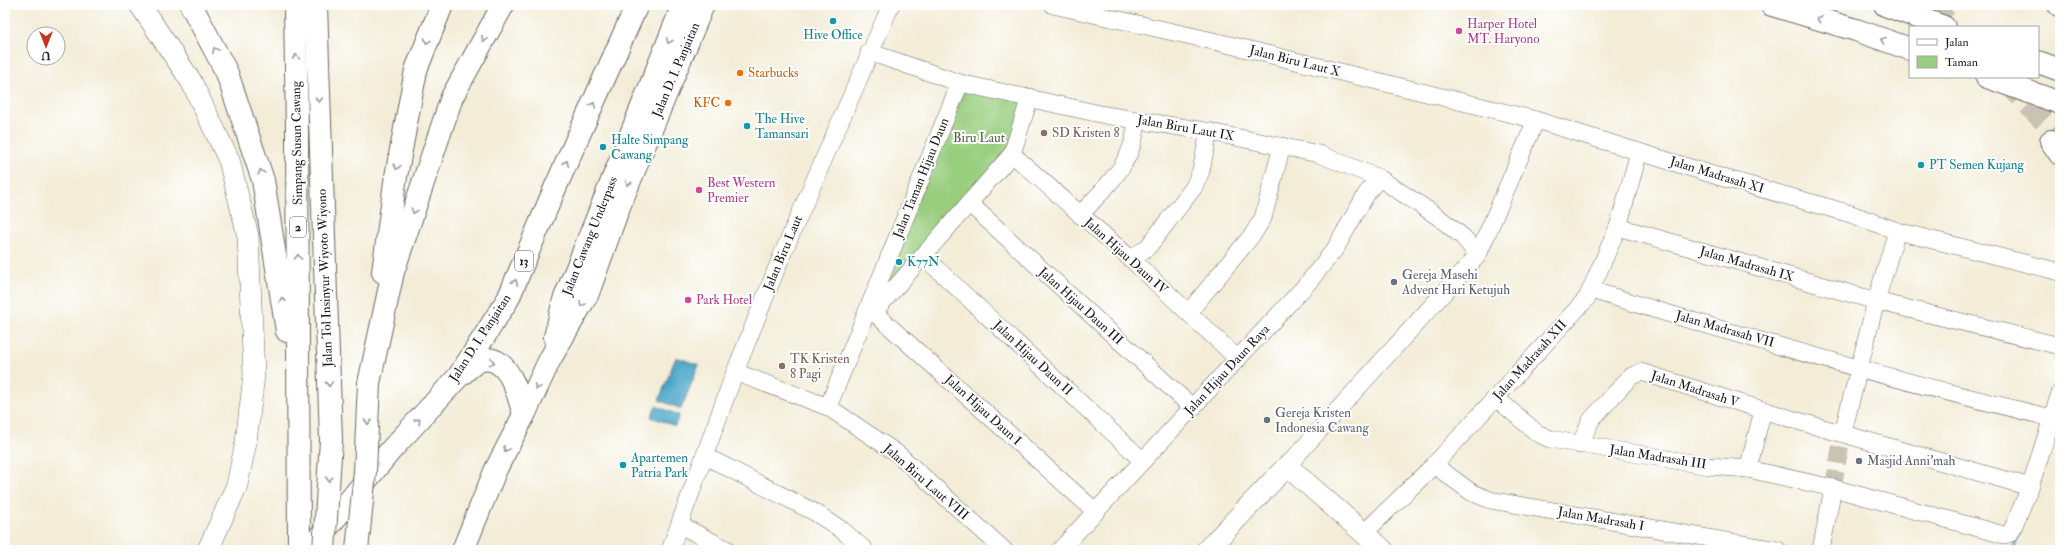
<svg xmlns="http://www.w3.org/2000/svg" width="2065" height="555" font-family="'IM FELL Double Pica',serif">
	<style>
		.green { fill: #9ace7f; stroke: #5b754e }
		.water { fill: #4aa6c8; stroke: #336172 }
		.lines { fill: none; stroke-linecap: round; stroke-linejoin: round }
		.stream { stroke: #4aa6c8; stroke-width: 4.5 }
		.minor-tunnel { stroke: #c8c3b2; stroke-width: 17; stroke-dasharray: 17 8; stroke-linecap: butt }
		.trunk-tunnel { stroke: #c8c3b2; stroke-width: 22; stroke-dasharray: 22 11; stroke-linecap: butt }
		.minor-casing { stroke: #67655e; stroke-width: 18 }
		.tertiary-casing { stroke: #67655e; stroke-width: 22 }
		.trunk-casing { stroke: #67655e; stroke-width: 24 }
		.motorway-casing { stroke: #67655e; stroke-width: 24 }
		.minor { stroke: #fff; stroke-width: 17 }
		.tertiary { stroke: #fff; stroke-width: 21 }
		.trunk { stroke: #fff; stroke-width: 22 }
		.motorway { stroke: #fff; stroke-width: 22 }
		.motorway-bridge-casing { stroke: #67655e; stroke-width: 24; stroke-linecap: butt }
		.motorway-bridge { stroke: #fff; stroke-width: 22 }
		.oneway { stroke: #999 }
		.culture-dot { fill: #0f9aa8; stroke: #fff; stroke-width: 1.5 }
		.hotel-dot { fill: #d1479c; stroke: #fff; stroke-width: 1.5 }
		.food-dot { fill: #e8710a; stroke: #fff; stroke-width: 1.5 }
		.education-dot { fill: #8d6e63; stroke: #fff; stroke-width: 1.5 }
		.worship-dot { fill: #6b7280; stroke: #fff; stroke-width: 1.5 }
		.labels { text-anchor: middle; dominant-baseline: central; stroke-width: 4; stroke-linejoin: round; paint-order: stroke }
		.shield { fill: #fff; stroke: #606060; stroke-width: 1 }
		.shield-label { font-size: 12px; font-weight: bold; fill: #1c1c1c }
		.hotel-label { font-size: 13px; fill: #b23c85; stroke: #fff; text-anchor: start }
		.culture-label { font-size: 13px; fill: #0d838f; stroke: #fff; text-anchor: start }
		.street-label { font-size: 13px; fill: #1c1c1c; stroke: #fff }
		.food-label { font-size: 13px; fill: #c56008; stroke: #fff; text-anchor: start }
		.education-label { font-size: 13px; fill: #785e54; stroke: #fff; text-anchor: start }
		.park-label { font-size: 13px; fill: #4e6344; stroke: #fff }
		.worship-label { font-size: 13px; fill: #5b616d; stroke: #fff; text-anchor: start }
	</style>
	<rect width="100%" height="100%" fill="#fff"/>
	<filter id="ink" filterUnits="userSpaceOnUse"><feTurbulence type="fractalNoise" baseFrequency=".025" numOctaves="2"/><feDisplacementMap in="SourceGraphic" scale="8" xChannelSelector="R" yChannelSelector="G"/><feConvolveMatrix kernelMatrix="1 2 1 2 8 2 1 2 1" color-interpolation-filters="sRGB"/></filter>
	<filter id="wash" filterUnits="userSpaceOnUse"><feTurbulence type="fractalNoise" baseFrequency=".012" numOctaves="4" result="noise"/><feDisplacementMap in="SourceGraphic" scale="16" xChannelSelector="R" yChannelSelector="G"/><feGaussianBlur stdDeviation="0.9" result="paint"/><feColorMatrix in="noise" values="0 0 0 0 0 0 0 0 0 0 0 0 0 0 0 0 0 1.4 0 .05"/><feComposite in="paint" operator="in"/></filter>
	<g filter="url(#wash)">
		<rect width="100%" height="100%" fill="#f3edd8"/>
		<!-- green -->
		<polygon class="green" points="966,87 1026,101 1008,153 965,204 877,294"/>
		<!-- water -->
		<g class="water">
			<polygon points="676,357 699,365 681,409 659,400"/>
			<polygon points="656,406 679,415 675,426 651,417"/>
		</g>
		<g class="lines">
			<!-- stream -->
			<polyline class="stream" points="2013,550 2019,531"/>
		</g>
	</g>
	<g filter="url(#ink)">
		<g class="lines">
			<!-- minor-tunnel -->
			<polyline class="minor-tunnel" points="1833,488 1843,432"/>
			<!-- trunk-tunnel -->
			<g class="trunk-tunnel">
				<polyline points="1931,5 1952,27"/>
				<polyline points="2006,81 2057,135"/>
			</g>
			<!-- minor casing -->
			<g class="minor-casing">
				<g id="minor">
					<polyline points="1053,5 1222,43 1536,120 1717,176 1851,214 1897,231 2060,272"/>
					<polyline points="869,52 960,83 1105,115 1205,131 1319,154 1379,178 1437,216 1463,237 1478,255"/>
					<polyline points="1012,154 1131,259 1238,359"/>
					<polyline points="969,203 1193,408"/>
					<path d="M1080,215C1108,184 1134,164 1137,120"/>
					<polyline points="1618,227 1876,301 2060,346"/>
					<polyline points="923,256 1143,461"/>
					<polyline points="1131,259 1148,247 1194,187 1201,171 1209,131"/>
					<path d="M1591,290C1743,337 1897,381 2052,418"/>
					<polyline points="869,308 1096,512"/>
					<polyline points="874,312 1012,154 1030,97"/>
					<polyline points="1188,313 1253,234 1263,218 1282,146"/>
					<polyline points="735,372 828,407 898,454 1004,550"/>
					<polyline points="1496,398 1537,433 1550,439 1709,466 1748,469 1833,488 2004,535 2009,534 2012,530 2030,487 2060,393"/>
					<polyline points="828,407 960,83"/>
					<polyline points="1843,432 1876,301 1897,231"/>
					<polyline points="1580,445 1591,420 1630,377 1641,372 1798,421 2030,487"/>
					<polyline points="705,456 816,513 842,530 865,550"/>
					<polyline points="1434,465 1471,492 1490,500 1778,550"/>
					<polyline points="1287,466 1478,255 1536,120"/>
					<polyline points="1748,469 1763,410"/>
					<polyline points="680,525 728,550"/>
					<polyline points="1364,533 1434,465 1587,298 1618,227 1639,152"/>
					<polyline points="670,550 735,372 782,255 891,5"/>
					<polyline points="1060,550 1307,284 1335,249 1367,193 1379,178"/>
					<polyline points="1821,550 1833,488"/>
				</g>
			</g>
			<!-- tertiary casing -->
			<g class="tertiary-casing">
				<g id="tertiary">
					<polyline points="140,5 191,81 229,160 248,236 254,375 246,442 237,485 208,550"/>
					<polyline points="1207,550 1287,466 1383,550"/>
				</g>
			</g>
			<!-- trunk casing -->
			<g class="trunk-casing">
				<g id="trunk">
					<polyline points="2059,5 2060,5"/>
					<polyline points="2051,141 2060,154"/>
					<polyline points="555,337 564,300 683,5"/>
					<path d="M462,374C468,369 475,361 482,360C509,354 519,397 524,415"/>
					<polyline points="309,550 391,450 459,376 508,299 556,186 637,5"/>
					<polyline points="463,550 496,469 524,415 550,359 588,293 618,209 703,5"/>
				</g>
			</g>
			<!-- motorway casing -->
			<g class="motorway-casing">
				<g id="motorway">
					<polyline points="191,5 227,73 263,180 287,331"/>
					<polyline points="295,5 297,130 299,550"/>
					<polyline points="316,5 331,440"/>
					<polyline points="1772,5 1856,30 1910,49"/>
					<polyline points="1885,5 1944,27"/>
					<polyline points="2038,62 2060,70"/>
					<polyline points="1987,77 2060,103"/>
					<polyline points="383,272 395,182 416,70 442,5"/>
					<polyline points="369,383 393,272 452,97 503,5"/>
				</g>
			</g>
			<!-- minor -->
			<use href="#minor" class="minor"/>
			<!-- tertiary -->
			<use href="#tertiary" class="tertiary"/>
			<!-- trunk -->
			<use href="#trunk" class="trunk"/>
			<!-- motorway -->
			<use href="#motorway" class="motorway"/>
			<!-- motorway-bridge casing -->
			<g class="motorway-bridge-casing">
				<g id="motorway-bridge">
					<polyline points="324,550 331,440"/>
					<polyline points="357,550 365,472 369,383"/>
				</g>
			</g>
			<!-- motorway-bridge -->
			<use href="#motorway-bridge" class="motorway-bridge"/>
		</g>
		<!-- one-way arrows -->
		<defs><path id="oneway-chevron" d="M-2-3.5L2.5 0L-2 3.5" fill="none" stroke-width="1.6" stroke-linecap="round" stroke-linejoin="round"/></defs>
		<g class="oneway">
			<use href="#oneway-chevron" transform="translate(1819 19) rotate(-164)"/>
			<use href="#oneway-chevron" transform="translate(484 39) rotate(119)"/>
			<use href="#oneway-chevron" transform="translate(1883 40) rotate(-160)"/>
			<use href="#oneway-chevron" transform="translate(427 41) rotate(112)"/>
			<use href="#oneway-chevron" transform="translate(669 41) rotate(112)"/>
			<use href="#oneway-chevron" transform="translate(215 50) rotate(-118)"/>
			<use href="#oneway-chevron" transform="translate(296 57) rotate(-91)"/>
			<use href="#oneway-chevron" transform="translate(319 100) rotate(88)"/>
			<use href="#oneway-chevron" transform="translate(593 105) rotate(-65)"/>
			<use href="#oneway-chevron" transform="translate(566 163) rotate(-65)"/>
			<use href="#oneway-chevron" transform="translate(397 167) rotate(100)"/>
			<use href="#oneway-chevron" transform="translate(261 172) rotate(-105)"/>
			<use href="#oneway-chevron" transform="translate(628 183) rotate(112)"/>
			<use href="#oneway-chevron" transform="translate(414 211) rotate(109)"/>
			<use href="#oneway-chevron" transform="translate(298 257) rotate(-90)"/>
			<use href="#oneway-chevron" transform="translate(515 282) rotate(-67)"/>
			<use href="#oneway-chevron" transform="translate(282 300) rotate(-99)"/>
			<use href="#oneway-chevron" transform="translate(582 304) rotate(120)"/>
			<use href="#oneway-chevron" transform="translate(492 362) rotate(15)"/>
			<use href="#oneway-chevron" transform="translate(329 384) rotate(88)"/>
			<use href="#oneway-chevron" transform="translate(537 387) rotate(114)"/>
			<use href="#oneway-chevron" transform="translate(418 421) rotate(-48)"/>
			<use href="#oneway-chevron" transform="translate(368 422) rotate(92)"/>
			<use href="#oneway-chevron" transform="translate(506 449) rotate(118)"/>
			<use href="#oneway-chevron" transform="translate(329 479) rotate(93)"/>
		</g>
	</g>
	<!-- markers -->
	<g class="culture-dot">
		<circle cx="833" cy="21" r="4"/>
		<circle cx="747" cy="126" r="4"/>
		<circle cx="603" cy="147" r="4"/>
		<circle cx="1921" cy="165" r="4"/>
		<circle cx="899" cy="262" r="4"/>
		<circle cx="623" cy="465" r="4"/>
	</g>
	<g class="hotel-dot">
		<circle cx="1459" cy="31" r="4"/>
		<circle cx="699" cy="190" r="4"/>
		<circle cx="688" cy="300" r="4"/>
	</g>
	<g class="food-dot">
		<circle cx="740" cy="73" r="4"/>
		<circle cx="728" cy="103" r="4"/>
	</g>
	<g class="education-dot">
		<circle cx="1044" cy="133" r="4"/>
		<circle cx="782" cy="366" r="4"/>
	</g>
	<g class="worship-dot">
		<circle cx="1394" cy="282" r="4"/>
		<circle cx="1267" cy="420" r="4"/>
		<circle cx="1859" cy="461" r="4"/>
	</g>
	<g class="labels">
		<!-- shield labels -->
		<g class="shield">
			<rect x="290" y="217" width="16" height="20" rx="3"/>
			<rect x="515" y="251" width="18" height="20" rx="3"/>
		</g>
		<g class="shield-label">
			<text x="298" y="227">2</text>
			<text x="524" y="261">13</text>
		</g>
		<!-- hotel labels -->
		<g class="hotel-label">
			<text x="1467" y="24">Harper Hotel<tspan x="1467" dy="15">MT. Haryono</tspan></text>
			<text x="707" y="183">Best Western<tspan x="707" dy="15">Premier</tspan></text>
			<text x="696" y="300">Park Hotel</text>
		</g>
		<!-- culture labels -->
		<g class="culture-label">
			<text x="833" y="35" text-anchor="middle">Hive Office</text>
			<text x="755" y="119">The Hive<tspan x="755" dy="15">Tamansari</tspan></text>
			<text x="611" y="140">Halte Simpang<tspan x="611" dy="15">Cawang</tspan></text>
			<text x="1929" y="165">PT Semen Kujang</text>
			<text x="907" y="262">K77N</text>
			<text x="631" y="458">Apartemen<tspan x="631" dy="15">Patria Park</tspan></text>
		</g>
		<!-- street labels -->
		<g class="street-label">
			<text transform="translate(1295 61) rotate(14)">Jalan Biru Laut X</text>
			<text transform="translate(676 70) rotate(-67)">Jalan D. I. Panjaitan</text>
			<text transform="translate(1186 128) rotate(10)">Jalan Biru Laut IX</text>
			<text transform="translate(297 143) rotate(-91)">Simpang Susun Cawang</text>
			<text transform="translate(1717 175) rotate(17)">Jalan Madrasah XI</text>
			<text transform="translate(921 178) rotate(-68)">Jalan Taman Hijau Daun</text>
			<text transform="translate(590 236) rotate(-68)">Jalan Cawang Underpass</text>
			<text transform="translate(783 253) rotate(-67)">Jalan Biru Laut</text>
			<text transform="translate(1126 256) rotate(42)">Jalan Hijau Daun IV</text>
			<text transform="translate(1747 264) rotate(16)">Jalan Madrasah IX</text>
			<text transform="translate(325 278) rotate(-92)">Jalan Tol Insinyur Wiyoto Wiyono</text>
			<text transform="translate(1081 306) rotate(42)">Jalan Hijau Daun III</text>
			<text transform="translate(1725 329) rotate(16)">Jalan Madrasah VII</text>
			<text transform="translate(480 338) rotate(-57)">Jalan D. I. Panjaitan</text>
			<text transform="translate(1033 358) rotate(43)">Jalan Hijau Daun II</text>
			<text transform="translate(1530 360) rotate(-48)">Jalan Madrasah XII</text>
			<text transform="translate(1227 370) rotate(-47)">Jalan Hijau Daun Raya</text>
			<text transform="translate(1695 389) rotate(18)">Jalan Madrasah V</text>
			<text transform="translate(983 410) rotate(42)">Jalan Hijau Daun I</text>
			<text transform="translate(1658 457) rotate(9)">Jalan Madrasah III</text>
			<text transform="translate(926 482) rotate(41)">Jalan Biru Laut VIII</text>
			<text transform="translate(1601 519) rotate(10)">Jalan Madrasah I</text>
		</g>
		<!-- food labels -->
		<g class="food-label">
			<text x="748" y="73">Starbucks</text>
			<text x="720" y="103" text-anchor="end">KFC</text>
		</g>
		<!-- education labels -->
		<g class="education-label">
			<text x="1052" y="133">SD Kristen 8</text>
			<text x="790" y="359">TK Kristen<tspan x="790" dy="15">8 Pagi</tspan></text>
		</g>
		<!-- park labels -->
		<g class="park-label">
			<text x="979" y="138">Biru Laut</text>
		</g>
		<!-- worship labels -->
		<g class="worship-label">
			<text x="1402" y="275">Gereja Masehi<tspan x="1402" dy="15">Advent Hari Ketujuh</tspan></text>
			<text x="1275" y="413">Gereja Kristen<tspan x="1275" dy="15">Indonesia Cawang</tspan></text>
			<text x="1867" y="461">Masjid Anni'mah</text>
		</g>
	</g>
	<!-- margin -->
	<rect width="2065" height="555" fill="none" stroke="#fff" stroke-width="20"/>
	<!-- legend -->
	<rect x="1909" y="26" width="130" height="52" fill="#ffffff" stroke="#a4a4a4"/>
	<rect x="1917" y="39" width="20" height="6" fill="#ffffff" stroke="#a4a4a4"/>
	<text x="1945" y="46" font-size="12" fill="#1c1c1c">Jalan</text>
	<rect x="1917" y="56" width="20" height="12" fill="#9ace7f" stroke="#a4a4a4"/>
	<text x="1945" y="66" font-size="12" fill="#1c1c1c">Taman</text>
	<!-- north arrow -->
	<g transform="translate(46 46) rotate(180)"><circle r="19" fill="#ffffff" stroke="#a4a4a4"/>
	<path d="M0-3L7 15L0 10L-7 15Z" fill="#c8321e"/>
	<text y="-6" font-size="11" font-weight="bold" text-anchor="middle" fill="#1c1c1c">U</text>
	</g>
</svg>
